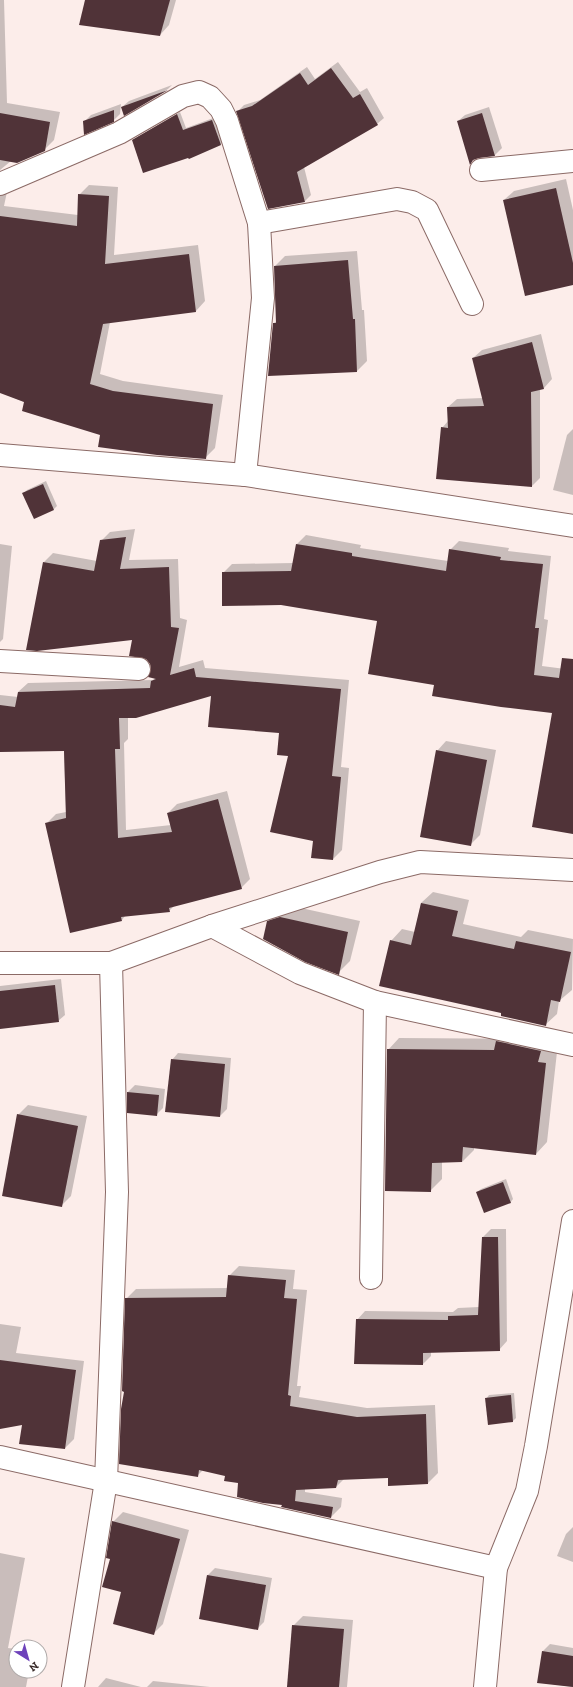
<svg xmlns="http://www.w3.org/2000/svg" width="573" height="1687" font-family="'Zilla Slab',serif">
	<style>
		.shadow { fill: #0003 }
		.building { fill: #503338 }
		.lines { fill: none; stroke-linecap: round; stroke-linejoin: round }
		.street-casing { stroke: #8b6a66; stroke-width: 24 }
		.street { stroke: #fff; stroke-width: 22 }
	</style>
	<rect width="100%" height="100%" fill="#fcedea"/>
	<!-- shadow -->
	<g class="shadow">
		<polygon points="0,0 4,0 7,103 60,112 54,140 44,150 11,161 0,170"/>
		<polygon points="86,0 176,0 169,25 160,35"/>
		<polygon points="338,62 360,92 367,88 384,118 377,124 304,167 311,195 305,201 237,112 244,105 260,100 307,67 315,79"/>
		<polygon points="172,85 168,89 124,114 122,107 129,101"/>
		<polygon points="121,104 120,114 113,121 84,122 91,115"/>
		<polygon points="489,107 502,148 495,155 479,157 458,121 465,115"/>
		<polygon points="180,112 186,128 216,117 224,141 221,144 189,158 133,140"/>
		<polygon points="566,179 573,210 573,284 504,200 514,191"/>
		<polygon points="0,182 8,187 4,206 78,215 79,195 89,185 118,187 114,255 198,245 205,301 196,311 110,322 100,374 123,381 223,395 215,448 205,458 101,434 0,392"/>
		<polygon points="357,251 362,310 364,310 367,361 357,371 274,323 277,321 275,266 285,256"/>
		<polygon points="541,334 552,379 544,388 540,389 540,478 532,486 442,428 448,421 448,407 457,399 483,398 473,358 482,350"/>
		<polygon points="573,429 573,495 553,490 567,435"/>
		<polygon points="46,481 57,506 54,509 34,518 23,494 27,490"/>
		<polygon points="135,529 129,560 178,559 180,618 187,620 179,667 203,660 205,668 349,680 341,767 349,768 342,850 333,859 314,840 289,756 280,732 212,695 128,717 128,739 124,743 126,830 171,825 168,813 177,804 227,791 250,879 241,888 174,906 169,911 125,916 122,920 47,823 56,814 66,812 64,750 0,751 0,695 18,697 18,692 28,683 153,680 155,678 151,663 133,639 44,562 53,553 97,561 101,541 110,532"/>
		<polygon points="306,535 361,545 360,548 448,561 450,550 459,541 509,548 508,551 551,556 544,619 548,620 542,666 573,670 573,833 554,712 435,684 378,620 223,573 232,564 293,563 297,544"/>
		<polygon points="0,544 12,546 3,639 0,642"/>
		<polygon points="446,741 496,750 480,835 470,845 437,751"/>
		<polygon points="433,892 469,900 463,924 521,937 528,930 573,939 572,990 559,1001 557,1014 545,1025 503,1012 391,941 402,929 415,932 421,903"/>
		<polygon points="292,906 360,921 350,961 338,973 268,922 281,909"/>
		<polygon points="61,979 65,1015 58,1021 0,1028 0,986"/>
		<polygon points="399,1038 551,1039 549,1051 557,1052 547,1142 536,1154 474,1147 474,1150 462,1162 442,1162 442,1179 430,1191 388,1050"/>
		<polygon points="178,1053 231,1058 227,1109 220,1116 172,1060"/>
		<polygon points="135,1085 165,1089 163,1108 156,1115 128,1092"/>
		<polygon points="28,1105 87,1116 71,1196 61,1206 18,1115"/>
		<polygon points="506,1179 513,1199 510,1203 477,1192 481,1189"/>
		<polygon points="491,1229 506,1229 507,1341 499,1350 431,1351 431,1356 423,1364 357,1320 365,1311 453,1312 458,1308 479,1307 483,1237"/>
		<polygon points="239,1266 295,1270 293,1289 307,1290 297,1386 301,1386 299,1397 367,1408 435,1405 438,1473 428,1483 389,1477 345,1478 336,1487 305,1489 305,1492 342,1498 341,1507 331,1517 283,1504 226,1475 203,1470 197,1476 125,1391 126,1299 136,1289 228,1288 229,1276"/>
		<polygon points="0,1324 21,1327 16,1353 84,1361 74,1439 65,1448 23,1424 0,1428"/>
		<polygon points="514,1393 516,1418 513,1421 489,1424 486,1399 489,1395"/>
		<polygon points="123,1512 189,1530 163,1624 153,1634 123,1592 112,1558 113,1522"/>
		<polygon points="573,1527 573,1562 557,1556 566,1534"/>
		<polygon points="0,1553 25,1558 8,1648 16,1649 16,1671 29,1671 26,1687 0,1687"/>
		<polygon points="215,1568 272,1578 264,1622 258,1628 201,1618 208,1575"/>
		<polygon points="303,1616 353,1620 347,1687 288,1687 293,1626"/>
		<polygon points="550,1644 573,1648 573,1687 538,1682 543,1651"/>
		<polygon points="106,1678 141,1687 98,1687"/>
		<polygon points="153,1681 210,1687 147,1687"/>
	</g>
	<!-- building -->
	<g class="building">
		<polygon points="85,0 170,0 160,36 79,25"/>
		<polygon points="331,68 353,98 360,94 378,125 297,172 305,202 268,209 236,111 252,106 300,73 308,85"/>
		<polygon points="168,90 124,116 121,107"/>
		<polygon points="114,110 114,122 84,135 83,121"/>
		<polygon points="0,113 50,122 45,151 17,163 0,160"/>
		<polygon points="482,113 495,156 479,158 473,160 470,165 457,121"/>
		<polygon points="177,114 183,130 212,120 221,145 189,159 188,158 143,173 132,140"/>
		<polygon points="556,188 573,263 573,285 525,296 503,200"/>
		<polygon points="78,194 109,196 105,264 189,254 196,312 103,324 90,384 113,391 213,404 206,459 157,455 98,447 100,435 22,411 24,402 0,393 0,216 77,226"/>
		<polygon points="348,260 353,319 355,319 357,372 268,376 273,323 276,323 274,266"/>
		<polygon points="532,342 544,389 531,392 532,487 436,479 441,427 448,428 447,407 484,406 472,358"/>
		<polygon points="43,484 54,510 34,519 22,493"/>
		<polygon points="126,537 120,569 169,567 171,627 179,628 170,675 194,668 196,677 341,689 332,776 341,777 333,860 311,858 313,841 270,832 288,756 277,755 279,733 208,727 211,696 136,718 119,718 120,749 115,749 118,838 172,832 167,813 218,799 242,889 169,908 170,912 121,917 122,921 70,933 45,823 66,818 64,751 0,752 0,705 15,707 18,692 150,688 151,681 156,679 148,677 151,669 150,664 146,659 129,656 132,640 37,651 26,650 43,562 94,571 100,540"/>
		<polygon points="296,544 352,553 352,556 446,571 449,549 501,557 500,560 543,564 535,628 539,628 534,675 559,678 562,658 573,659 573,834 532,827 552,713 501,707 432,696 434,685 368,674 377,621 281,605 222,606 222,572 291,571"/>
		<polygon points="436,750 487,760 471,846 420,837"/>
		<polygon points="421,903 458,911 452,936 514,949 516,941 571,952 560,1002 551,1000 546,1026 501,1016 501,1013 379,986 390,940 411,945"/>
		<polygon points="280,917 348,932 339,975 305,962 263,939 267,921"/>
		<polygon points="55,985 59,1022 0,1029 0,991"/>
		<polygon points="496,1041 541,1051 538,1062 546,1063 536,1155 463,1147 462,1162 432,1163 431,1192 385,1191 387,1049 494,1050"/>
		<polygon points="171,1059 225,1064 220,1117 165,1112"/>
		<polygon points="127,1092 159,1095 157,1116 127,1113"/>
		<polygon points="17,1114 78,1126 62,1207 2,1196"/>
		<polygon points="503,1182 511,1203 484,1213 476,1192"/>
		<polygon points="482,1237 498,1237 500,1351 423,1353 423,1365 354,1364 356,1319 448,1320 448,1316 478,1315"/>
		<polygon points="228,1275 286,1280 284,1298 297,1299 288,1395 291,1396 290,1406 357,1417 426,1414 428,1484 388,1486 388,1478 338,1480 336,1488 296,1490 295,1501 333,1507 331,1518 281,1507 282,1505 263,1503 237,1497 238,1483 224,1481 225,1476 199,1470 198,1477 119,1464 121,1409 124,1392 122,1391 125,1298 226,1297"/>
		<polygon points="0,1360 76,1370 65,1449 19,1444 22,1425 0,1429"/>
		<polygon points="511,1395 513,1422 488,1425 485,1398"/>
		<polygon points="112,1521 180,1539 154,1635 113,1624 121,1592 102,1587 110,1559 106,1558"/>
		<polygon points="207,1575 266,1585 258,1630 199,1619"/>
		<polygon points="292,1625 344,1629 339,1687 287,1687"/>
		<polygon points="542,1651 573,1656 573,1687 537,1683"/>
	</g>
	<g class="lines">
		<!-- street casing -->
		<g class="street-casing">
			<g id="street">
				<polyline points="481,170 573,161"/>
				<polyline points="0,184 119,133 183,96 199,92 210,97 221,109 227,121 259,223 263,298 245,475"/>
				<polyline points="259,223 397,199 412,202 427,210 472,304"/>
				<polyline points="0,455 245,475 573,526"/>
				<polyline points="0,661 139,669"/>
				<polyline points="212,926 300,973 375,1002 573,1045"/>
				<polyline points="0,963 111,963 212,926 380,872 420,862 573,870"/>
				<polyline points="371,1278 375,1002"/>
				<polyline points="0,1457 496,1568"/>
				<polyline points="73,1687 106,1481 117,1192 111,963"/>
				<polyline points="485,1687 496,1568 527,1491 536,1446 573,1221"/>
			</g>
		</g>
		<!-- street -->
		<use href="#street" class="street"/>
	</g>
	<!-- north arrow -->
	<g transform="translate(28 1659) rotate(143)"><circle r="19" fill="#ffffff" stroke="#afaaa9"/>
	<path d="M0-3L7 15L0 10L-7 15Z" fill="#6e43bb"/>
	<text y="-6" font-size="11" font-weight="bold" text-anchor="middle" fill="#382a28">N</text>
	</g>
</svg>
